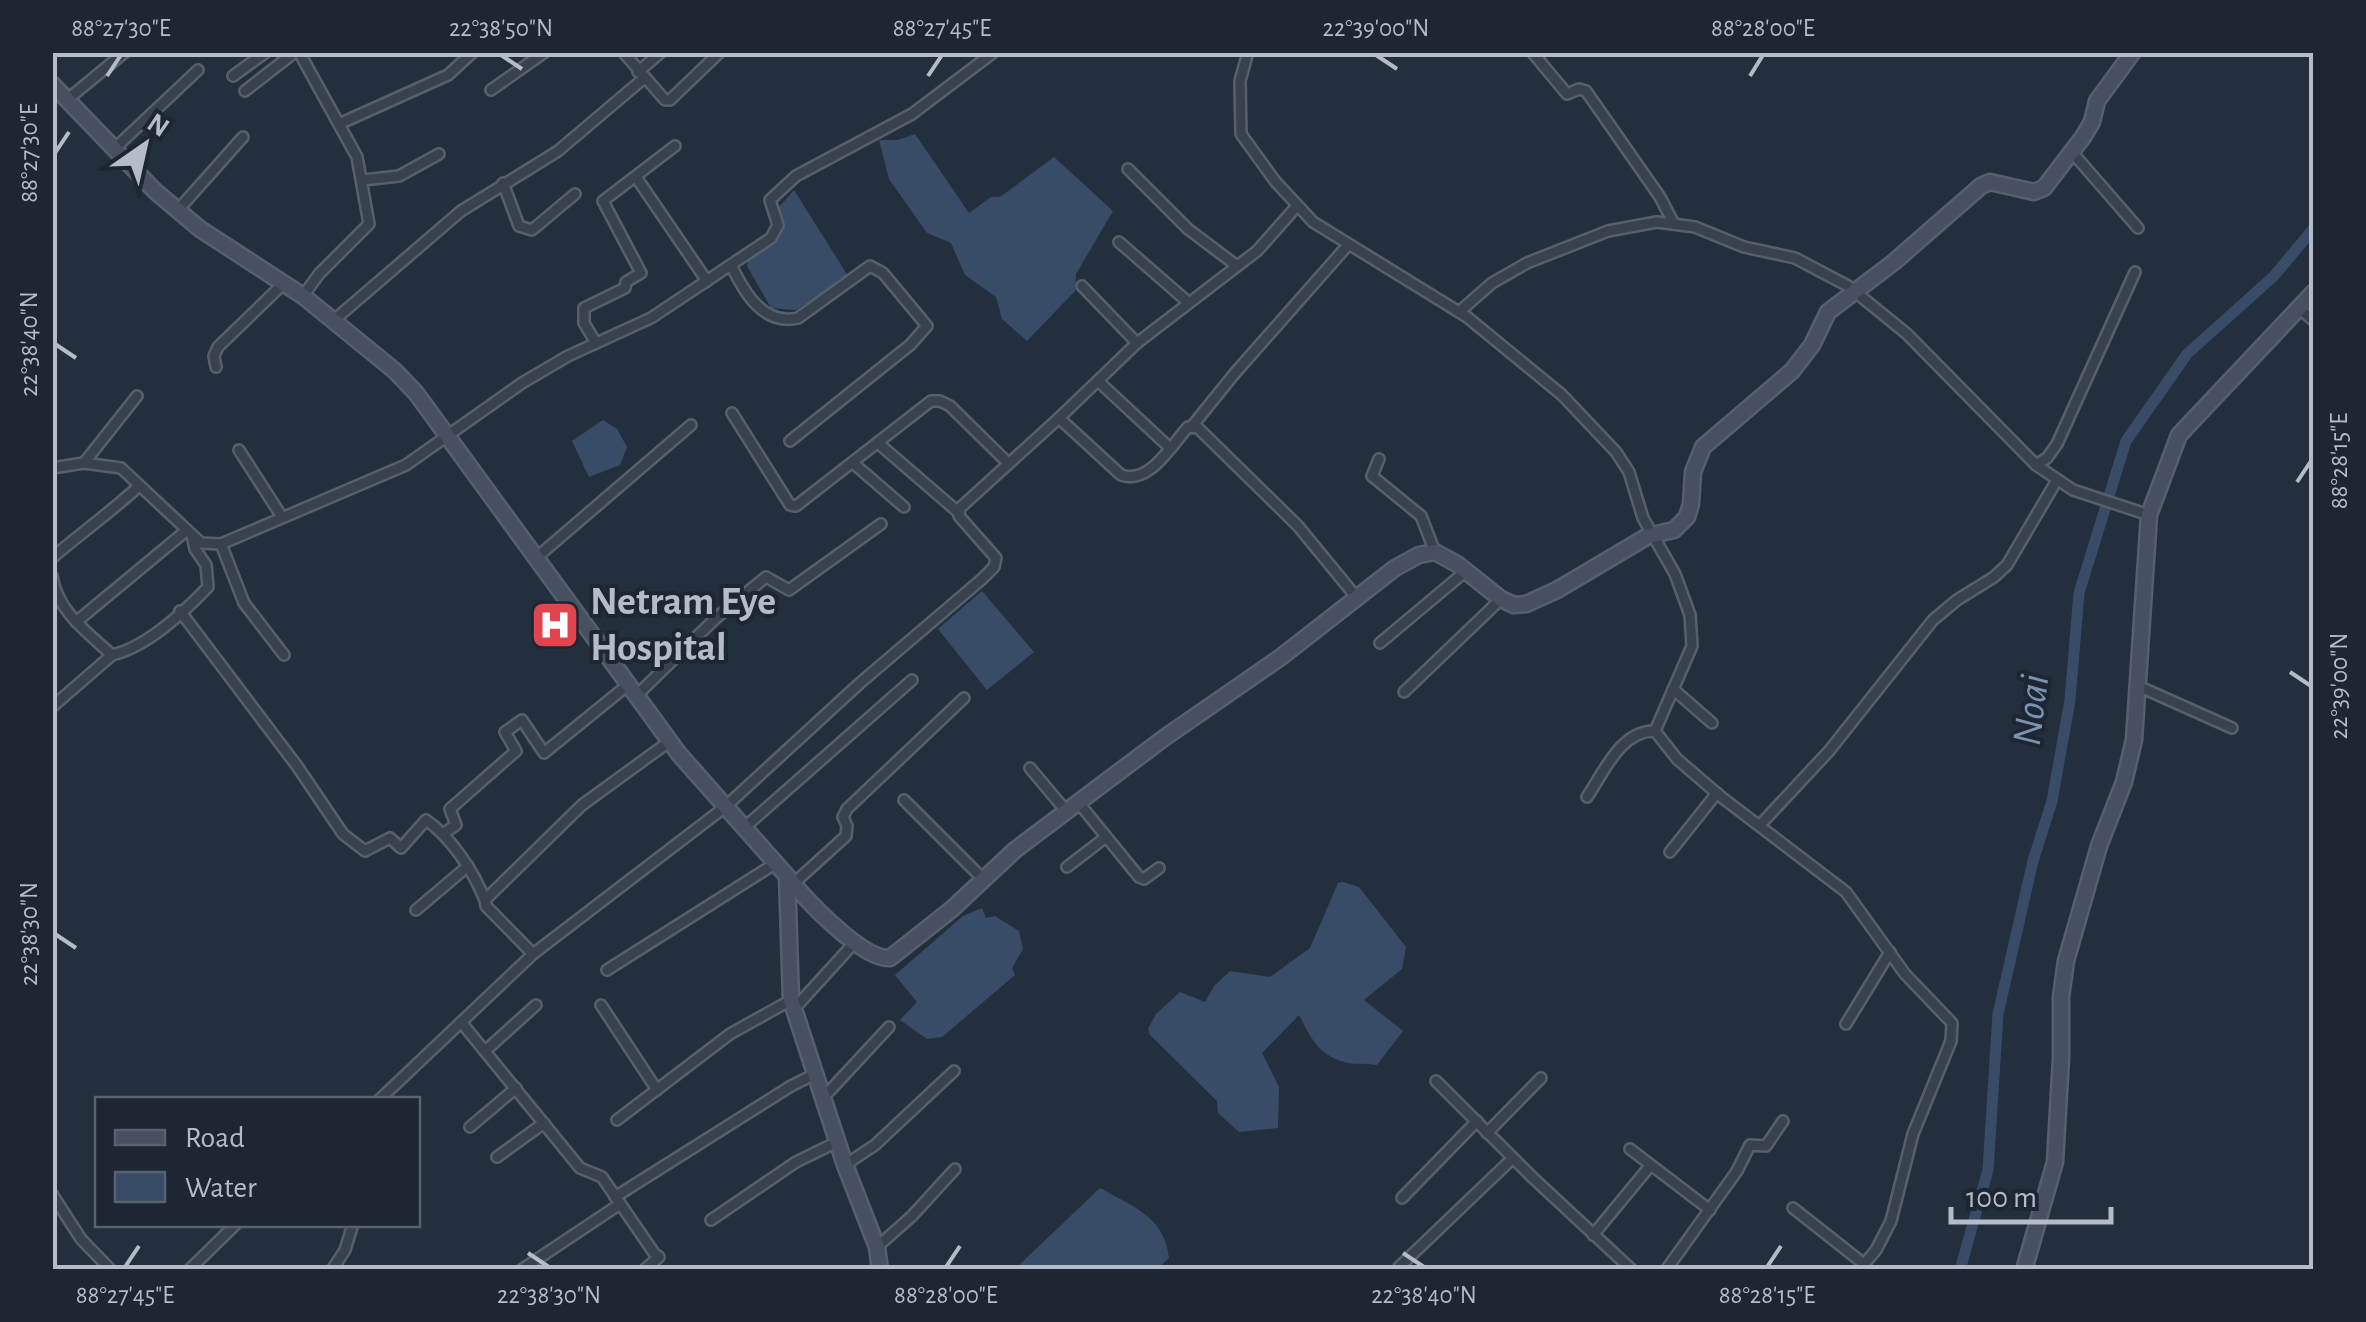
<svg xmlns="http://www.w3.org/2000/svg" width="2366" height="1322" font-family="'Alegreya Sans',sans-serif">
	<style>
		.water { fill: #394c67 }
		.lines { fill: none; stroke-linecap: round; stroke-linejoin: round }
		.canal { stroke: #394c67; stroke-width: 11 }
		.street-casing { stroke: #565f6c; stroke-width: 14 }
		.secondary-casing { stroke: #565f6c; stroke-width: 19 }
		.street { stroke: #38414e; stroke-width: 9 }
		.secondary { stroke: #465061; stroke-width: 14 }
		.ticks { fill: none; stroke: #b4bcc9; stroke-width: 4 }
		.labels { text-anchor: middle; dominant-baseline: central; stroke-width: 8; stroke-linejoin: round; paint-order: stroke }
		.poi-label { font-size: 40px; font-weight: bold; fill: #b4bcc9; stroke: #1d2633; text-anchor: start }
		.water-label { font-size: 42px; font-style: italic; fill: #7c92b1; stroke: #1d2633 }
		.neatline { fill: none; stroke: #b4bcc9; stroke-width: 4 }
		.ticks-label { font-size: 25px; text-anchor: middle; fill: #b4bcc9 }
	</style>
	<rect width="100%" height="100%" fill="#242f3e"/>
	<!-- water -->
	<g class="water">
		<polygon points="915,134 969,213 991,197 1000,197 1054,157 1113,211 1076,274 1075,291 1027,341 1002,319 996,297 965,275 951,243 927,233 889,179 879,140 898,140"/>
		<polygon points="794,190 848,276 796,310 771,308 747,266 749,250 776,228 774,213"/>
		<polygon points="603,420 617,429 627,447 620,465 589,477 572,441"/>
		<polygon points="982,591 1034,652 987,690 938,629"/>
		<path d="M1343,882L1359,887L1406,947L1402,969L1364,1000L1403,1031L1377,1065C1366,1063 1353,1065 1344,1062C1317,1054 1310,1036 1299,1015L1262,1053L1279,1087L1278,1128L1239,1132L1218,1113L1217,1101L1150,1035L1148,1029L1156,1014L1180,992L1205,1002L1214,986L1230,971L1270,977L1310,948L1338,883Z"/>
		<polygon points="982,908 986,918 995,916 1019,931 1023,949 1012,968 1015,975 942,1037 927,1039 900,1020 917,1002 895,975 963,916"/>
		<path d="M1100,1188C1132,1206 1165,1217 1169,1258L1157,1269H1015Z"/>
	</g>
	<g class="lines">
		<!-- canal -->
		<polyline class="canal" points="1960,1270 1988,1170 1998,1014 2033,861 2052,801 2070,700 2079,593 2126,441 2187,354 2274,276 2314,228"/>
		<!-- street casing -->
		<g class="street-casing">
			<g id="street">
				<polyline points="299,52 357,157 369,224 319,274 303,296"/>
				<polyline points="623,52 665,100 670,100 720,52"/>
				<polyline points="1248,52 1240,81 1241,134 1275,181 1313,222 1467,317 1562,395 1616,452 1629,472 1643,518 1675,574 1690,615 1692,646 1655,731 1677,759 1720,796 1846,892 1905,974 1952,1023 1951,1041 1913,1134 1891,1221 1876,1250 1859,1270"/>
				<polyline points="1532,52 1567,94 1579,89 1586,91 1660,197 1674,224"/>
				<polyline points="638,72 661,52"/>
				<polyline points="233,76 266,52"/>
				<polyline points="491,90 545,52"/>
				<polyline points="245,91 295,52"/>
				<polyline points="68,99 125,52"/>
				<polyline points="339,124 448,75 473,52"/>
				<polyline points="113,150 198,70"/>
				<polyline points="2071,151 2138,228"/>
				<polyline points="1128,169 1188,229 1237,266"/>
				<polyline points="636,177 707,281"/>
				<polyline points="363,180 399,176 439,154"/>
				<polyline points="503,183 519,226 532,230 575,194"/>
				<polyline points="178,210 243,137"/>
				<polyline points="1119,242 1189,303"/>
				<path d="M731,265C744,292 763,326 798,318L870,266L883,273L927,326L910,345L790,441"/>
				<polyline points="1082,286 1137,343"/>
				<polyline points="2300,309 2314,321"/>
				<polyline points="1459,312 1492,283 1527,263 1608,231 1657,222 1695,227 1744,247 1795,258 1848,286 1907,334 2036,465 2073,490 2149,515"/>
				<polyline points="333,321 461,211 558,151 643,79"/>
				<polyline points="596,343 584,323 584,308 625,288 626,282 641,273 603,201 675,146"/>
				<polyline points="216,367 214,356 218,347 283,284"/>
				<polyline points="1098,381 1170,448"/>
				<polyline points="732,413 790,505 796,506 931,401 940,401 950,406 1008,463"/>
				<polyline points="1059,418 1137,343 1257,251 1297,206"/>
				<polyline points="1193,425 1235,373 1348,245"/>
				<polyline points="878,443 958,512"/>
				<polyline points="239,450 282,517"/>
				<polyline points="1379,459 1372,476 1421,516 1435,552"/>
				<polyline points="84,463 137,396"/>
				<polyline points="853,463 904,507"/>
				<polyline points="2036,465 2047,458 2057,444 2135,272"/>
				<polyline points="52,468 84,463 121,468 201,543 221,544 406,465 522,383 568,356 651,318 771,238 778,225 770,200 796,176 912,114 994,52"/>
				<polyline points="221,544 244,603 284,655"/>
				<path d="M52,558C81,533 111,512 139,486"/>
				<polyline points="536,558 691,425"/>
				<path d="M52,576C57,611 88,633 112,655C147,647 183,613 208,587L206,565L195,549L192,535"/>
				<path d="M180,611L297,766L343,834L365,851L390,838L401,848L426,820C452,838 473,871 485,900"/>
				<polyline points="76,622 187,530"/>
				<polyline points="1380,643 1466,571"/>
				<polyline points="2138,686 2232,728"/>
				<polyline points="1673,689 1712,723"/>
				<polyline points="1404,692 1501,599"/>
				<polyline points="637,695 716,618 766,577 789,590 881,524"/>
				<polyline points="52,707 112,655"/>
				<polyline points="1030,768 1066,811"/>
				<path d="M1587,797C1604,772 1621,730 1655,731"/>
				<polyline points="904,800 983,879"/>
				<polyline points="1078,802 1139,877 1144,879 1159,868"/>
				<polyline points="1760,825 1829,751 1933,620 1957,600 1994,577 2007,565 2057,480"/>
				<polyline points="745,827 912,680"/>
				<polyline points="443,834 456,825 450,809 516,751 505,732 522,720 544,753 629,684"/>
				<polyline points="1670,852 1717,793"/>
				<polyline points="1067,867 1106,837"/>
				<polyline points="793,884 846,836 847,826 843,817 847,809 964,698"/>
				<polyline points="416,910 468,866"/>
				<polyline points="533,954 486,906 485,900 582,805 670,741"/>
				<polyline points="607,970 776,863"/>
				<polyline points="601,1005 657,1090"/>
				<polyline points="794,1009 855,942"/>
				<polyline points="461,1022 580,1168 602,1177 654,1253 659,1257 644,1270"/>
				<polyline points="1846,1024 1890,952"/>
				<polyline points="485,1051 536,1005"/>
				<polyline points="1436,1081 1532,1177 1632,1270"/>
				<polyline points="823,1098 889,1027"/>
				<path d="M379,1100L533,954L725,807L860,683L982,579L994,567L996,558L959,516L960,508L1059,418L1121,475C1149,485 1171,446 1188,427L1198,428L1298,526L1357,598"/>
				<polyline points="617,1120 730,1034 791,1000"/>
				<polyline points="470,1127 516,1088"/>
				<polyline points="1487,1133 1541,1078"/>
				<polyline points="1630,1149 1710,1210"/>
				<polyline points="497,1157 544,1123"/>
				<polyline points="845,1165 875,1145 954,1071"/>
				<polyline points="52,1194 81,1239 111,1270"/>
				<polyline points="615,1197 791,1086 815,1074"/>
				<polyline points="1402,1198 1477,1121"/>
				<polyline points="1793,1208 1864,1264"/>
				<polyline points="711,1220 796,1162 837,1142"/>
				<polyline points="1593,1235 1650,1166"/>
				<polyline points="877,1247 912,1216 955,1169"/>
				<polyline points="1399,1267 1513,1158"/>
				<polyline points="189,1270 236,1224"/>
				<polyline points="332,1270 345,1250 353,1224"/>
				<polyline points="521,1270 620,1204"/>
				<polyline points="1666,1270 1737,1171 1750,1145 1766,1146 1783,1121"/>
			</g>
		</g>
		<!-- secondary casing -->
		<g class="secondary-casing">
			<g id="secondary">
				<polyline points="52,84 155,191 200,229 303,296 395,371 416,393 679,754 787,876 791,1000 845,1165 877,1247 880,1270"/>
				<path d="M787,876C804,898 862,960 890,958L952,909L1015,850L1164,738L1281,657L1395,568L1419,555L1435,552L1457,564L1501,599L1514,605L1526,604L1557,590L1648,536L1674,530L1687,517L1691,504L1693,472L1703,447L1792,371L1812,345L1828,312L1894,262L1981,186L1990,182L2034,192L2044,188L2083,137L2092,122L2097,101L2133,52"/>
				<polyline points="2024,1270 2055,1162 2061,1058 2061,997 2066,961 2099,846 2124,782 2134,740 2149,515 2179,435 2314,292"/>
			</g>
		</g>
		<!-- street -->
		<use href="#street" class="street"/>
		<!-- secondary -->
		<use href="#secondary" class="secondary"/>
	</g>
	<!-- ticks -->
	<path class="ticks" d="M501,55L522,69M1376,55L1397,69M107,76L121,55M928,76L942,55M1750,76L1763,55M55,153L69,132M55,344L76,358M2297,482L2311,461M2290,672L2311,686M55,934L76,948M528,1253L549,1267M1403,1253L1424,1267M125,1267L139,1246M946,1267L960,1246M1767,1267L1781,1246"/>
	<!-- icons -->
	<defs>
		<g id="hospital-square" transform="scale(2.5)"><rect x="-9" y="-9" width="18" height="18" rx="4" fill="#e0444e" stroke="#1d2633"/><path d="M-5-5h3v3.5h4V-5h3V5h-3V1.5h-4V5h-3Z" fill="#fff"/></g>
	</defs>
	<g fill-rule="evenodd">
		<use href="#hospital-square" x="555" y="625"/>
	</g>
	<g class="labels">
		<!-- poi labels -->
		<g class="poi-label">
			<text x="590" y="602">Netram Eye<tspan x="590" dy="46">Hospital</tspan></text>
		</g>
		<!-- water labels -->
		<g class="water-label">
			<text transform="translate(2031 710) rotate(-83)">Noai</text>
		</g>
	</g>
	<!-- border -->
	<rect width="2366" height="1322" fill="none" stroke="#1d2633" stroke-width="110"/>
	<!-- legend -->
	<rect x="95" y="1097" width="325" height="130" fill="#1d2633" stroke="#59626f" stroke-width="2.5"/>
	<rect x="115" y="1130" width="50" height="15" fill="#465061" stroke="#59626f" stroke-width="2.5"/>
	<text x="185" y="1147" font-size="30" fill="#b4bcc9">Road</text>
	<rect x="115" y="1172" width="50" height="30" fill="#394c67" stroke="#59626f" stroke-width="2.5"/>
	<text x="185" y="1197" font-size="30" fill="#b4bcc9">Water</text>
	<!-- north arrow -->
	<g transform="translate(145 145) rotate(34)" stroke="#1d2633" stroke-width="8" paint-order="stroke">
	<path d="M0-8L18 38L0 25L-18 38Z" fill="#b4bcc9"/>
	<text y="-15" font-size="28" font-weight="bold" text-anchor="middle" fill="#b4bcc9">N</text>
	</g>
	<!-- scale -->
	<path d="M1951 1207v15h160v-15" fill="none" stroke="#b4bcc9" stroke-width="5"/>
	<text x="1966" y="1207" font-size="30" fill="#b4bcc9" stroke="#1d2633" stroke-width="8" paint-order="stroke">100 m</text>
	<rect x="55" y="55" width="2256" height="1212" class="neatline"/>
	<g class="ticks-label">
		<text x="121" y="36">88°27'30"E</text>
		<text x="501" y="36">22°38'50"N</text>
		<text x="942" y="36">88°27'45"E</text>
		<text x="1376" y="36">22°39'00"N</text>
		<text x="1763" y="36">88°28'00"E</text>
		<text transform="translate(28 153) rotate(-90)" y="9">88°27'30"E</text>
		<text transform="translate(28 344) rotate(-90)" y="9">22°38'40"N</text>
		<text transform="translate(2338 461) rotate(-90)" y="9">88°28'15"E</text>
		<text transform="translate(2338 686) rotate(-90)" y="9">22°39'00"N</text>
		<text transform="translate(28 934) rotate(-90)" y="9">22°38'30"N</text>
		<text x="125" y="1303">88°27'45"E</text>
		<text x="549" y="1303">22°38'30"N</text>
		<text x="946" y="1303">88°28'00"E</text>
		<text x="1424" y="1303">22°38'40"N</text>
		<text x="1767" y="1303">88°28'15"E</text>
	</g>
</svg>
